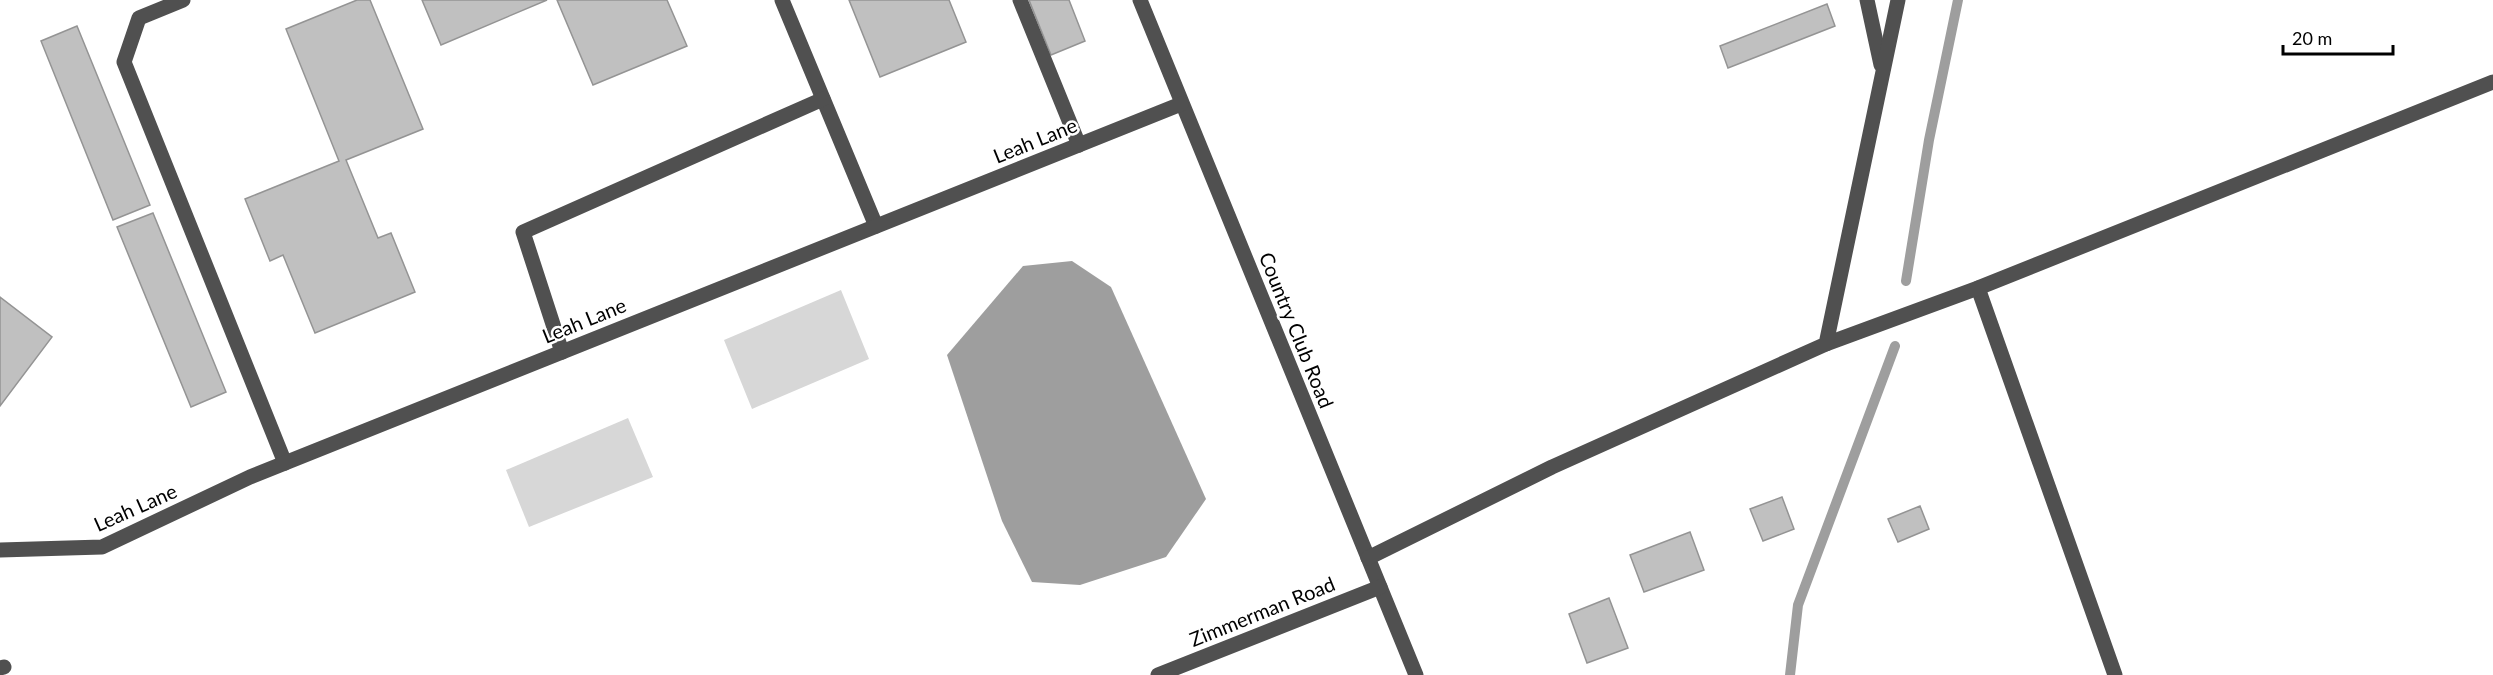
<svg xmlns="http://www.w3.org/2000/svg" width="2493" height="675" font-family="Lato,sans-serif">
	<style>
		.green { fill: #d7d7d7 }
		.water { fill: #9e9e9e }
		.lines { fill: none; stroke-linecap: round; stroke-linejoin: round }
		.stream { stroke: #9e9e9e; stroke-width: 10 }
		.building { fill: #c0c0c0; stroke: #949494; stroke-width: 1.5 }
		.minor { stroke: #505050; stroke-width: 15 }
		.labels { text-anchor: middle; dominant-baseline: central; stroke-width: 5; stroke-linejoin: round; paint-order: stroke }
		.street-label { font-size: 20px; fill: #000; stroke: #fff }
	</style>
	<rect width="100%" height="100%" fill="#fff"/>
	<!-- green -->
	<g class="green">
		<polygon points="841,290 869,359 752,409 724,340"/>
		<polygon points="628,418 653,477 529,527 506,470"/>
	</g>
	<!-- water -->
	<polygon class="water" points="1072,261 1111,287 1206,499 1166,557 1080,585 1032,582 1002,521 947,355 1023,266"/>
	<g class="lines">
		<!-- stream -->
		<g class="stream">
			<polyline points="1906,281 1929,140 1958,0"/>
			<polyline points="1790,675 1798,605 1895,346"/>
		</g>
	</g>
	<!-- building -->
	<g class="building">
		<polygon points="357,0 370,0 423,129 346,160 378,238 391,233 415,292 315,333 283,255 270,261 245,199 339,161 286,29"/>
		<polygon points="422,0 547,0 441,45"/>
		<polygon points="557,0 667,0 687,46 593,85"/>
		<polygon points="849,0 949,0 966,42 880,77"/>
		<polygon points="1029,0 1069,0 1085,41 1051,55"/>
		<polygon points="1827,4 1835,26 1728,68 1720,46"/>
		<polygon points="77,26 150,205 113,220 41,41"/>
		<polygon points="153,213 226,392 191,407 117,227"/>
		<polygon points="0,297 52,337 0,406"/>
		<polygon points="1782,497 1794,529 1763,541 1750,509"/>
		<polygon points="1920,506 1929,529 1898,542 1888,519"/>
		<polygon points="1690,532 1704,570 1644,592 1630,555"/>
		<polygon points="1609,598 1628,648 1587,663 1569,614"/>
	</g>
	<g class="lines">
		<!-- minor -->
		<g class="minor">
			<polyline points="183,0 139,18 124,62 285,463"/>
			<polyline points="782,0 876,226"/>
			<polyline points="1020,0 1079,145"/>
			<polyline points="1140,0 1416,675"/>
			<polyline points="1867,0 1881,65"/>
			<polyline points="1978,288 2115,675"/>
			<polyline points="1826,344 1978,288 2493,82"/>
			<polyline points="562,352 523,232 823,99"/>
			<polyline points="0,550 102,547 250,477 1181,104"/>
			<polyline points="1368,558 1552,467 1826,344 1898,0"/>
			<polyline points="0,668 4,667"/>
			<polyline points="1158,675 1380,587"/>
		</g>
	</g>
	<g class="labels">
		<!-- street labels -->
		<g class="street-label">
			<text transform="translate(1035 140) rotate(-22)">Leah Lane</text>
			<text transform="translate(584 320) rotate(-22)">Leah Lane</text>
			<text transform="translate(1297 330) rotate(68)">Country Club Road</text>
			<text transform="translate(135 507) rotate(-24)">Leah Lane</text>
			<text transform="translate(1262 611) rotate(-22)">Zimmerman Road</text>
		</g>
	</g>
	<!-- scale -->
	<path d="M2283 45v9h110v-9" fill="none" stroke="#000000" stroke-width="3"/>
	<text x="2292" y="45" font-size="18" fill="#000000" stroke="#ffffff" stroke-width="4.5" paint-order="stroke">20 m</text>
</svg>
